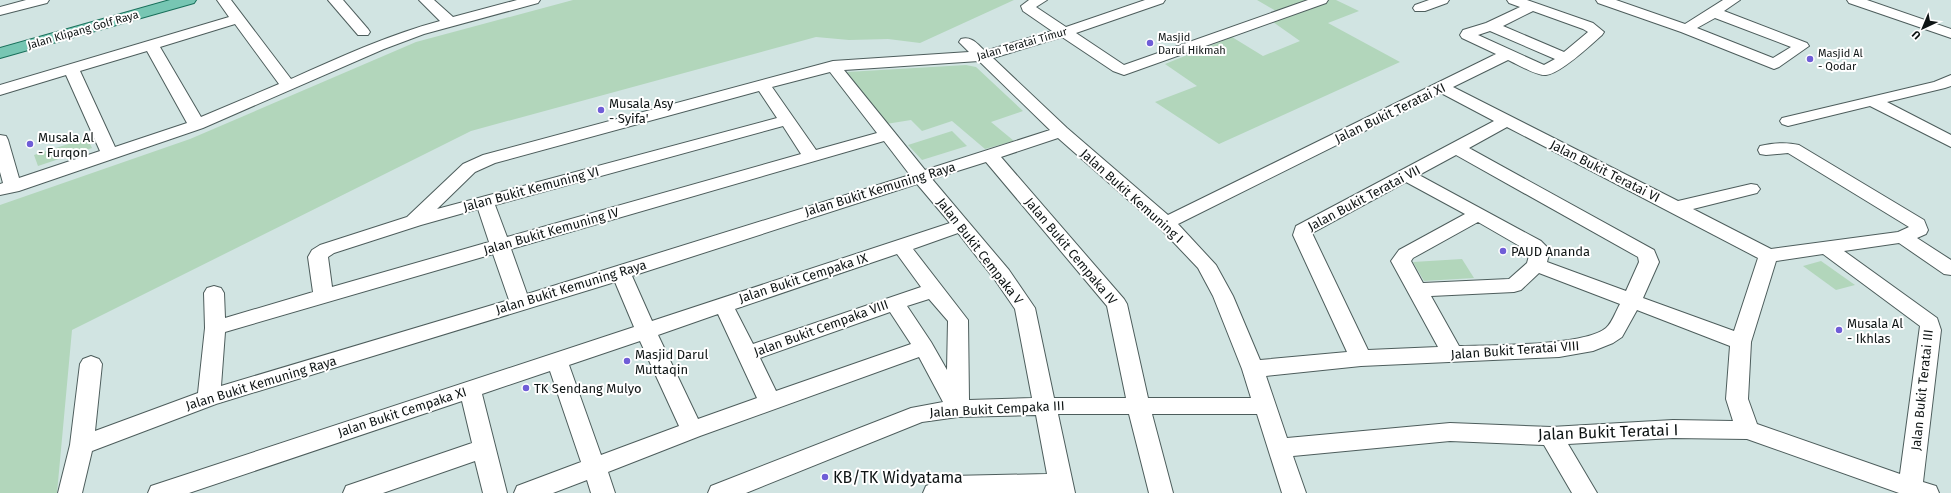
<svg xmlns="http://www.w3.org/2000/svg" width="1951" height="493" font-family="'Fira Sans',sans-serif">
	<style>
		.green { fill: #b2d6bb }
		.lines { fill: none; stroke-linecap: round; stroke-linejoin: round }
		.minor-casing { stroke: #4d5d5c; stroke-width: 2 }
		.major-casing { stroke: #186f5a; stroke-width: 2 }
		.minor { fill: #fff; fill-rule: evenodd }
		.major { fill: #77c6b3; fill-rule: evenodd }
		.poi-dot { fill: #6f5dd7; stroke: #fff; stroke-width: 1.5 }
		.labels { text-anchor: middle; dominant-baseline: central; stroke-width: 4; stroke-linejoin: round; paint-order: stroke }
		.far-street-label { font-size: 11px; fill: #0e1414; stroke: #fff }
		.far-poi-label { font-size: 11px; fill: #0e1414; stroke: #fff; text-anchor: start }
		.poi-label { font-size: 13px; fill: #0e1414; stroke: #fff; text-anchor: start }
		.street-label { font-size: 13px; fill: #0e1414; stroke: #fff }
		.near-street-label { font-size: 16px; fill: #0e1414; stroke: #fff }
		.near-poi-label { font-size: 16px; fill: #0e1414; stroke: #fff; text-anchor: start }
	</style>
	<rect width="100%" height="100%" fill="#d1e4e2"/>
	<!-- green -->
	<g class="green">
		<polygon points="573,0 1014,0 920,43 888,39 849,40 816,37 471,131 72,330 57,493 0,493 0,205 190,139 416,42"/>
		<polygon points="1257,0 1336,0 1359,11 1328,23 1400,62 1219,144 1155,102 1197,86 1165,64 1232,37 1263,56 1300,41 1273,22 1311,9 1299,3 1276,11"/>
		<polygon points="966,65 976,67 1023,111 991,122 1014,141 985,149 952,121 922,131 911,120 886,124 847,72"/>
		<polygon points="952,131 967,146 922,160 908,145"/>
		<polygon points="87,138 92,148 38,166 34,155"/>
		<polygon points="1462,259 1474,278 1424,281 1413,262"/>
		<polygon points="1821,261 1855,285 1836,290 1803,266"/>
	</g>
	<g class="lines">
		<!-- minor casing -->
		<g class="minor-casing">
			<g id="minor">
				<polygon points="26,0 49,0 47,3 0,15 0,7"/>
				<path d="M217,0H231L291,79C340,57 388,35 440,21L419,0H434L453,17L517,0H540L538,3L424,34L384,49L203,128L19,191L0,195V184L3,183L0,172V135L6,136L8,140L19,178L100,151L66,75L0,95V85L229,17ZM235,24L279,84L201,117L160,47ZM147,51L187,123L115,147L80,71Z"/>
				<polygon points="328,0 343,0 368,29 370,32 368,35 358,35"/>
				<path d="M1029,0H1047L1036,7L1066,27L1145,0H1165L1163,3L1076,33L1124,65L1308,0H1328L1326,3L1124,75L1113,71L1062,37L993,58L1067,128L1168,215L1496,54L1462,38L1460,35L1463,30L1486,23L1520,7L1509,3L1507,0H1527L1593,23L1604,32L1602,35C1591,45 1560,74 1546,75C1537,76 1517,64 1508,60L1453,87L1678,201L1751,184L1757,185L1760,189L1757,193L1693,209L1771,249L1898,232L1909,227L1788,153L1766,155L1760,154L1758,150L1760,146C1773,143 1786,142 1799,145L1924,220L1928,230L1926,234L1917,238L1951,260V275L1944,274L1899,243L1844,251L1937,318L1941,330L1923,482L1936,486L1939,493H1899L1747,439L1673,438L1568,444L1597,493H1572L1544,445L1450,441L1293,456L1306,493H1282L1257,414H1152L1173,493H1149L1129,414H1058L1075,493H923L926,486L950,476L1047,474L1036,415L958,417L922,422L746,493H708L711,486L911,408L943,402L919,357L700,436L608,472L615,493H591L587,480L553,493H514L517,486L581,462L550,371L482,394L507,493H483L475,461L383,493H343L346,486L472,443L462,401L189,493H148L151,486L634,327L615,282L216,404L92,451L82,493H58L70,445L80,364L83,359L91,356L99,359L102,364L95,431L198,393L205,328L204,293L207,288L214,286L221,288L224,293L225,318L313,292L308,257L312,250L320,245L407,217L463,164L483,155L833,61L969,52L959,42L961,39C972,36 977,44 985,51L1052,31L1023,11L1021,6ZM1533,11L1583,29L1588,32L1564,52L1503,26ZM1490,31L1555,59L1544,65L1478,35ZM979,61L1050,130L925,170L844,70ZM830,72L877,133L816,150L772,87ZM759,91L777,118L437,209L475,172L495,163ZM1441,93L1494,121L1296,226L1293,235L1347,352L1260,360L1233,296L1216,265L1178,224ZM783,126L801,154L507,237L495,205ZM1507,127L1758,258L1734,331L1643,298L1659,262L1654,250L1469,148ZM1058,138L1159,227L1198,268L1213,296L1242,369L1251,398H1148L1127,304L1124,299L1001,157ZM884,141L910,175L527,294L511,249ZM1456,155L1638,257L1639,262L1626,291L1547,262L1550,250L1541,241L1419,175ZM986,162L1107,306L1126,398H1054L1035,308L1009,270L932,179ZM1406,182L1465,214L1399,250L1391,261L1438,347L1368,350L1312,233ZM917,184L950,223L652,321L632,276ZM478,209L489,242L332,287L328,257L334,253L421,225ZM1478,222L1530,252L1527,263L1509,279L1423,283L1411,261L1413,258ZM958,233L995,280L1015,309L1032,398L969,400L968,320L913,249ZM493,254L509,300L221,386L225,332ZM897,254L921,287L753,344L735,309ZM1823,254L1920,326L1900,474L1757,424L1748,399L1751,342L1776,261ZM1539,273L1620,304C1616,311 1612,323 1606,328C1585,346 1490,345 1459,346L1431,296L1514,292L1521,290ZM929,299L948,321L947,370L931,342L907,306ZM1637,310L1730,346L1726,399L1733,421L1673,420L1551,427L1450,423L1287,438L1266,376L1361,366L1559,357L1593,351L1613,343L1622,337ZM890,312L911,344L776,391L760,358ZM718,314L757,398L698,419L658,335ZM640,341L679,426L601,455L569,365Z"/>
				<polygon points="1429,0 1449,0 1447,3 1425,11 1415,11 1413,8 1415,5"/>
				<path d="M1596,0H1616L1685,24L1723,0H1740L1724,11L1807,43L1809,46L1779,67L1774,69L1681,32L1598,3ZM1715,18L1791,47L1773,58L1697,28Z"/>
				<polygon points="1847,0 1867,0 1951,29 1951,38 1849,3"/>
				<polygon points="1951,75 1951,86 1945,88 1887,102 1951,135 1951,147 1870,106 1788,126 1782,124 1780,121 1782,118 1934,82"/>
			</g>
		</g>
		<!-- major casing -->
		<g class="major-casing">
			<polygon id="major" points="170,0 196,0 194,3 0,58 0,48"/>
		</g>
		<!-- minor -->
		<use href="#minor" class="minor"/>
		<!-- major -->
		<use href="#major" class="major"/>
	</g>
	<!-- markers -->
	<g class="poi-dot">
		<circle cx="1150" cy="43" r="4"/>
		<circle cx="1810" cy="59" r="4"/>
		<circle cx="601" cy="110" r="4"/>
		<circle cx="30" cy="144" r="4"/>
		<circle cx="1503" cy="251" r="4"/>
		<circle cx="1839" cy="330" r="4"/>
		<circle cx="627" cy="361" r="4"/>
		<circle cx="526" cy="388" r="4"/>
		<circle cx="825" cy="477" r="4"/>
	</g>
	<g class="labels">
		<!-- far-street labels -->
		<g class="far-street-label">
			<text transform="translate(83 30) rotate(-16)">Jalan Klipang Golf Raya</text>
			<text transform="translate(1022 44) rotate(-16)">Jalan Teratai Timur</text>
		</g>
		<!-- far-poi labels -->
		<g class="far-poi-label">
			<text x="1158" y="37">Masjid<tspan x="1158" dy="13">Darul Hikmah</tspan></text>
			<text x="1818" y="53">Masjid Al<tspan x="1818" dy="13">- Qodar</tspan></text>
		</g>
		<!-- poi labels -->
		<g class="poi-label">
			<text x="609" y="103">Musala Asy<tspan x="609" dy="15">- Syifa'</tspan></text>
			<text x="38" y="137">Musala Al<tspan x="38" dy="15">- Furqon</tspan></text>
			<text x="1511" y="251">PAUD Ananda</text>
			<text x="1847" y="323">Musala Al<tspan x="1847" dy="15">- Ikhlas</tspan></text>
			<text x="635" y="354">Masjid Darul<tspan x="635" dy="15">Muttaqin</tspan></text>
			<text x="534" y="388">TK Sendang Mulyo</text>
		</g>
		<!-- street labels -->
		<g class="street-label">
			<text transform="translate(1390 113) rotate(-26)">Jalan Bukit Teratai XI</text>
			<text transform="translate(1605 171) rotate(27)">Jalan Bukit Teratai VI</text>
			<text transform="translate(531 189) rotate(-15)">Jalan Bukit Kemuning VI</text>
			<text transform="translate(880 189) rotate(-17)">Jalan Bukit Kemuning Raya</text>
			<text transform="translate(1132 196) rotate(42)">Jalan Bukit Kemuning I</text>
			<text transform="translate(1364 198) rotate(-28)">Jalan Bukit Teratai VII</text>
			<text transform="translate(551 231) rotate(-16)">Jalan Bukit Kemuning IV</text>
			<text transform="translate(980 251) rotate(52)">Jalan Bukit Cempaka V</text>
			<text transform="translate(1071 251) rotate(50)">Jalan Bukit Cempaka IV</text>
			<text transform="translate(803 278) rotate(-18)">Jalan Bukit Cempaka IX</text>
			<text transform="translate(571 287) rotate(-17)">Jalan Bukit Kemuning Raya</text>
			<text transform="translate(821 328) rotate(-20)">Jalan Bukit Cempaka VIII</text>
			<text transform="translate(1515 350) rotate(-4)">Jalan Bukit Teratai VIII</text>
			<text transform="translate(261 383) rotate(-17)">Jalan Bukit Kemuning Raya</text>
			<text transform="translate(1922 390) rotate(-84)">Jalan Bukit Teratai III</text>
			<text transform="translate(997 409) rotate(-3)">Jalan Bukit Cempaka III</text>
			<text transform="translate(402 412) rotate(-18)">Jalan Bukit Cempaka XI</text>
		</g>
		<!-- near-street labels -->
		<g class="near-street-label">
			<text transform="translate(1608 432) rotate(-2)">Jalan Bukit Teratai I</text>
		</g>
		<!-- near-poi labels -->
		<g class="near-poi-label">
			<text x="833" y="477">KB/TK Widyatama</text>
		</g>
	</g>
	<!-- north arrow -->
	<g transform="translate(1923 28) rotate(224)" stroke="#ffffff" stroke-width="3" paint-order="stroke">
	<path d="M0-3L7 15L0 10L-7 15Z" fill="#0e1414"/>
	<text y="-6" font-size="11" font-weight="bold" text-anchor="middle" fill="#0e1414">U</text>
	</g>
</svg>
